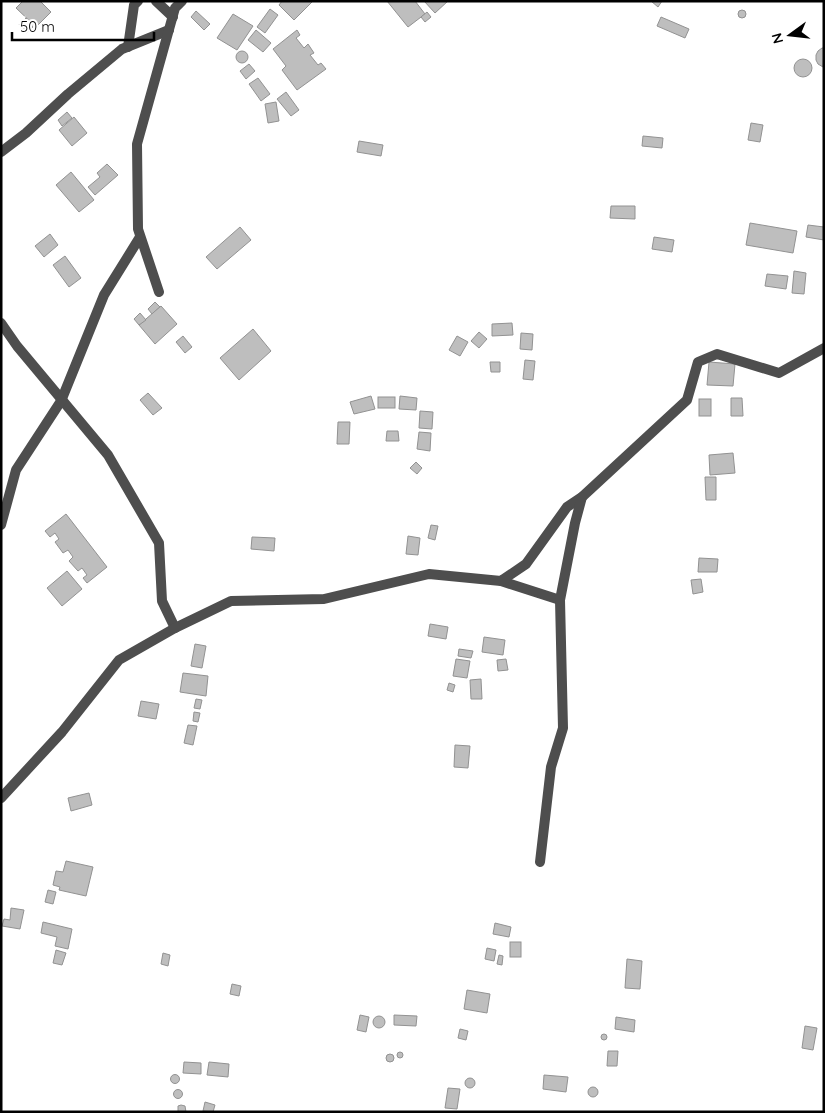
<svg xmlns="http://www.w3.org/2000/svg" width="825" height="1113" font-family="Quicksand,sans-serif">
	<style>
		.building { fill: #bebebe; stroke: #929292 }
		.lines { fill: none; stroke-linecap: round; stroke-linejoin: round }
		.minor { stroke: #4e4e4e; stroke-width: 10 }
	</style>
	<rect width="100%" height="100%" fill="#fff"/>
	<!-- building -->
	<g class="building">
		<polygon points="23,1 40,1 51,12 36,27 16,8"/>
		<polygon points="282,1 313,1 294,20 279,5"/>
		<polygon points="387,1 415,1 425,14 408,27"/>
		<polygon points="424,1 448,1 435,13"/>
		<polygon points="651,1 662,1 658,7"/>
		<polygon points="270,9 278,15 265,33 257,27"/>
		<circle cx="742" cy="14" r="4"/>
		<polygon points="196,11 210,24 204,30 191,17"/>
		<polygon points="427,12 431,17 425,22 421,17"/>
		<polygon points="233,14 253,26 237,50 217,38"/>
		<polygon points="661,17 689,29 685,38 657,26"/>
		<polygon points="26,18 33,27 26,33 19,24"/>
		<polygon points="256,30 271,43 263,52 248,40"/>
		<polygon points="297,30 300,35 296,38 304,48 308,44 314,53 310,55 318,65 321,63 326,69 297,90 282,70 286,66 273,49"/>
		<polygon points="822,48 824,48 823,67 818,64 816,60 816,55 818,51"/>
		<circle cx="242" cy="57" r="6"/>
		<circle cx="803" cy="68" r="9"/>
		<polygon points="249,64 255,71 246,79 240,71"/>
		<polygon points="258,78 270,94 261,101 249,84"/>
		<polygon points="286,92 299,110 291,116 277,99"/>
		<polygon points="276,102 279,121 268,123 265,104"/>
		<polygon points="67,112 72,118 62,126 58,120"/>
		<polygon points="74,117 87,133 72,146 59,130"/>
		<polygon points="751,123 763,125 760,142 748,140"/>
		<polygon points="643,136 663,138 662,148 642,146"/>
		<polygon points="359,141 383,145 381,156 357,152"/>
		<polygon points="107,164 118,175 95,195 88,187 100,177 97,173"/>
		<polygon points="71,172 94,200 79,212 56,185"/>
		<polygon points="611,206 635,206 635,219 610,218"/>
		<polygon points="750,223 797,231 793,253 746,245"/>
		<polygon points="808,225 824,227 824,240 806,237"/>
		<polygon points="240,227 251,240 217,269 206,257"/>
		<polygon points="50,234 58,245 44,257 35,246"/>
		<polygon points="654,237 674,240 672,252 652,249"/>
		<polygon points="65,256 81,278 69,287 53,265"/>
		<polygon points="794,271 806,273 804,294 792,293"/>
		<polygon points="767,274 788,276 786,289 765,286"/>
		<polygon points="155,302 160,307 152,314 148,309"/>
		<polygon points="161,306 177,324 155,344 139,325"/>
		<polygon points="140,313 146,320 139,325 134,319"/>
		<polygon points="512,323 513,335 492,336 492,324"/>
		<polygon points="253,329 271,351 239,380 220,358"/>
		<polygon points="479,332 487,339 479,348 471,341"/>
		<polygon points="521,333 533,334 532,350 520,349"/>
		<polygon points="183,336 192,347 185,353 176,342"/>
		<polygon points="457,336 468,342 460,356 449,350"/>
		<polygon points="525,360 535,361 533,380 523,379"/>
		<polygon points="490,362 500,362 500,372 491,372"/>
		<polygon points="709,362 735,364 733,386 707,385"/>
		<polygon points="148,393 162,408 153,415 140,400"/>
		<polygon points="371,396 375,409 354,414 350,402"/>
		<polygon points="400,396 417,398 416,410 399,409"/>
		<rect x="378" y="397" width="17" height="11"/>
		<polygon points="731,398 742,398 743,416 731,416"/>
		<rect x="699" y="399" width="12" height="17"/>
		<polygon points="420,411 433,412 432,429 419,428"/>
		<polygon points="338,422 350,422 349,444 337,444"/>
		<polygon points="387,431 398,431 399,441 386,441"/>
		<polygon points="419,432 431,433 430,451 417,449"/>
		<polygon points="733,453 735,473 710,475 709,455"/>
		<polygon points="416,462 422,468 417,474 410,468"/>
		<polygon points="705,477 716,477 716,500 706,500"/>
		<polygon points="66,514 107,567 87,583 83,578 87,575 82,568 78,571 69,561 73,557 68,550 63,553 55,542 59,539 55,533 50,537 45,531"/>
		<polygon points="431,525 438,526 435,540 428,538"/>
		<polygon points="408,536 420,538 418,555 406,554"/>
		<polygon points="252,537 275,538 274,551 251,549"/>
		<polygon points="699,558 718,559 717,572 698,572"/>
		<polygon points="67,571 82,589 62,606 47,588"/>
		<polygon points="701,579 703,592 693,594 691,580"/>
		<polygon points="430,624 448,627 446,639 428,636"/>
		<polygon points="484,637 505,640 503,655 482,652"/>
		<polygon points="195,644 206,646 202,668 191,666"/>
		<polygon points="459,649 473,651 471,658 458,656"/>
		<polygon points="456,659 470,661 467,678 453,676"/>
		<polygon points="506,659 508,670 498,671 497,660"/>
		<polygon points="183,673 208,676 206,696 180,692"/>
		<polygon points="481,679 482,699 471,699 470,680"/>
		<polygon points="449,683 455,685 453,692 447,690"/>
		<polygon points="196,699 202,700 200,709 194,708"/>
		<polygon points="141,701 159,704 156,719 138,716"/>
		<polygon points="194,712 200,713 198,722 193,721"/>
		<polygon points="188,725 197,726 193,745 184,743"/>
		<polygon points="455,745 470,746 468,768 454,767"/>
		<polygon points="89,793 92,805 71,811 68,798"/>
		<polygon points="66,861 93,867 86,896 59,890 60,887 53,885 56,871 63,872"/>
		<polygon points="48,890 56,892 53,904 45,902"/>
		<polygon points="11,908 24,910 20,929 2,926 4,919 10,920"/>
		<polygon points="43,922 72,929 68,949 55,946 57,937 41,933"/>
		<polygon points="495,923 511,927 509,937 493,934"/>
		<rect x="510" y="942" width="11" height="15"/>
		<polygon points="487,948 496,950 494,961 485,959"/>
		<polygon points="56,950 66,953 62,965 53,963"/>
		<polygon points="163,953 170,955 168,966 161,964"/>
		<polygon points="499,955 503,956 502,965 497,964"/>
		<polygon points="627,959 642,961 640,989 625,988"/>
		<polygon points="232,984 241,986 239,996 230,994"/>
		<polygon points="467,990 490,994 487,1013 464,1009"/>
		<polygon points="360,1015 369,1017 366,1032 357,1030"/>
		<polygon points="394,1015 417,1016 416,1026 394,1025"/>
		<circle cx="379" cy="1022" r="6"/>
		<polygon points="616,1017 635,1020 634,1032 615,1029"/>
		<polygon points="805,1026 817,1028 813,1050 802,1048"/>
		<polygon points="460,1029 468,1031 466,1040 458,1038"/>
		<circle cx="604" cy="1037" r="3"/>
		<polygon points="608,1051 618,1051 617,1066 607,1066"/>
		<circle cx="400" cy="1055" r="3"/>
		<circle cx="390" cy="1058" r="4"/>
		<polygon points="184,1062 201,1063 201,1074 183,1073"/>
		<polygon points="209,1062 229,1064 228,1077 207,1075"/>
		<circle cx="175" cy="1079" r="4.5"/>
		<polygon points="544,1075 568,1077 566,1092 543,1089"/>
		<circle cx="470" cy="1083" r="5"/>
		<circle cx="593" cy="1092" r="5"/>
		<polygon points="448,1088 460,1089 457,1109 445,1108"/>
		<circle cx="178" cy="1094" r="4.5"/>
		<polygon points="205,1102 215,1105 213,1112 203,1111"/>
		<polygon points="181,1105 185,1106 186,1112 178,1112 178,1106"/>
	</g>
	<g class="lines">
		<!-- minor -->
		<g class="minor">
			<polyline points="156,1 173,17"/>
			<polyline points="128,47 134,5 138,1"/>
			<polyline points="1,152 26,133 68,94 122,49 169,30"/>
			<polyline points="159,292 138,229 137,144 175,8 182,1"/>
			<polyline points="1,323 17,346 108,455 159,543 162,601 175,628"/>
			<polyline points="1,525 16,470 61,401 104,295 140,237"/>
			<polyline points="501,581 560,600"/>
			<polyline points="1,798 62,732 119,660 175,628 231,601 324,599 429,574 501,581 526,564 567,507 582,497 687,400 698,362 717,354 779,373 824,348"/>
			<polyline points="540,862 551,767 563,728 560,600 575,523 582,497"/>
		</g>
	</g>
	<!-- border -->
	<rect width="825" height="1113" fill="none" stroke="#000000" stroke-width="5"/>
	<!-- north arrow -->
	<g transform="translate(790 35) rotate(255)" stroke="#ffffff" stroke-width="4" paint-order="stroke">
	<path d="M0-4L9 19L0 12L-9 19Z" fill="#000000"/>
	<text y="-8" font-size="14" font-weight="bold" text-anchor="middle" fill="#000000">N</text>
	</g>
	<!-- scale -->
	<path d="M12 32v8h142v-8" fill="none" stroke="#000000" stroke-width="2.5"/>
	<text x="20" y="32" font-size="15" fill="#000000" stroke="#ffffff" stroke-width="4" paint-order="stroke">50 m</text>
</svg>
